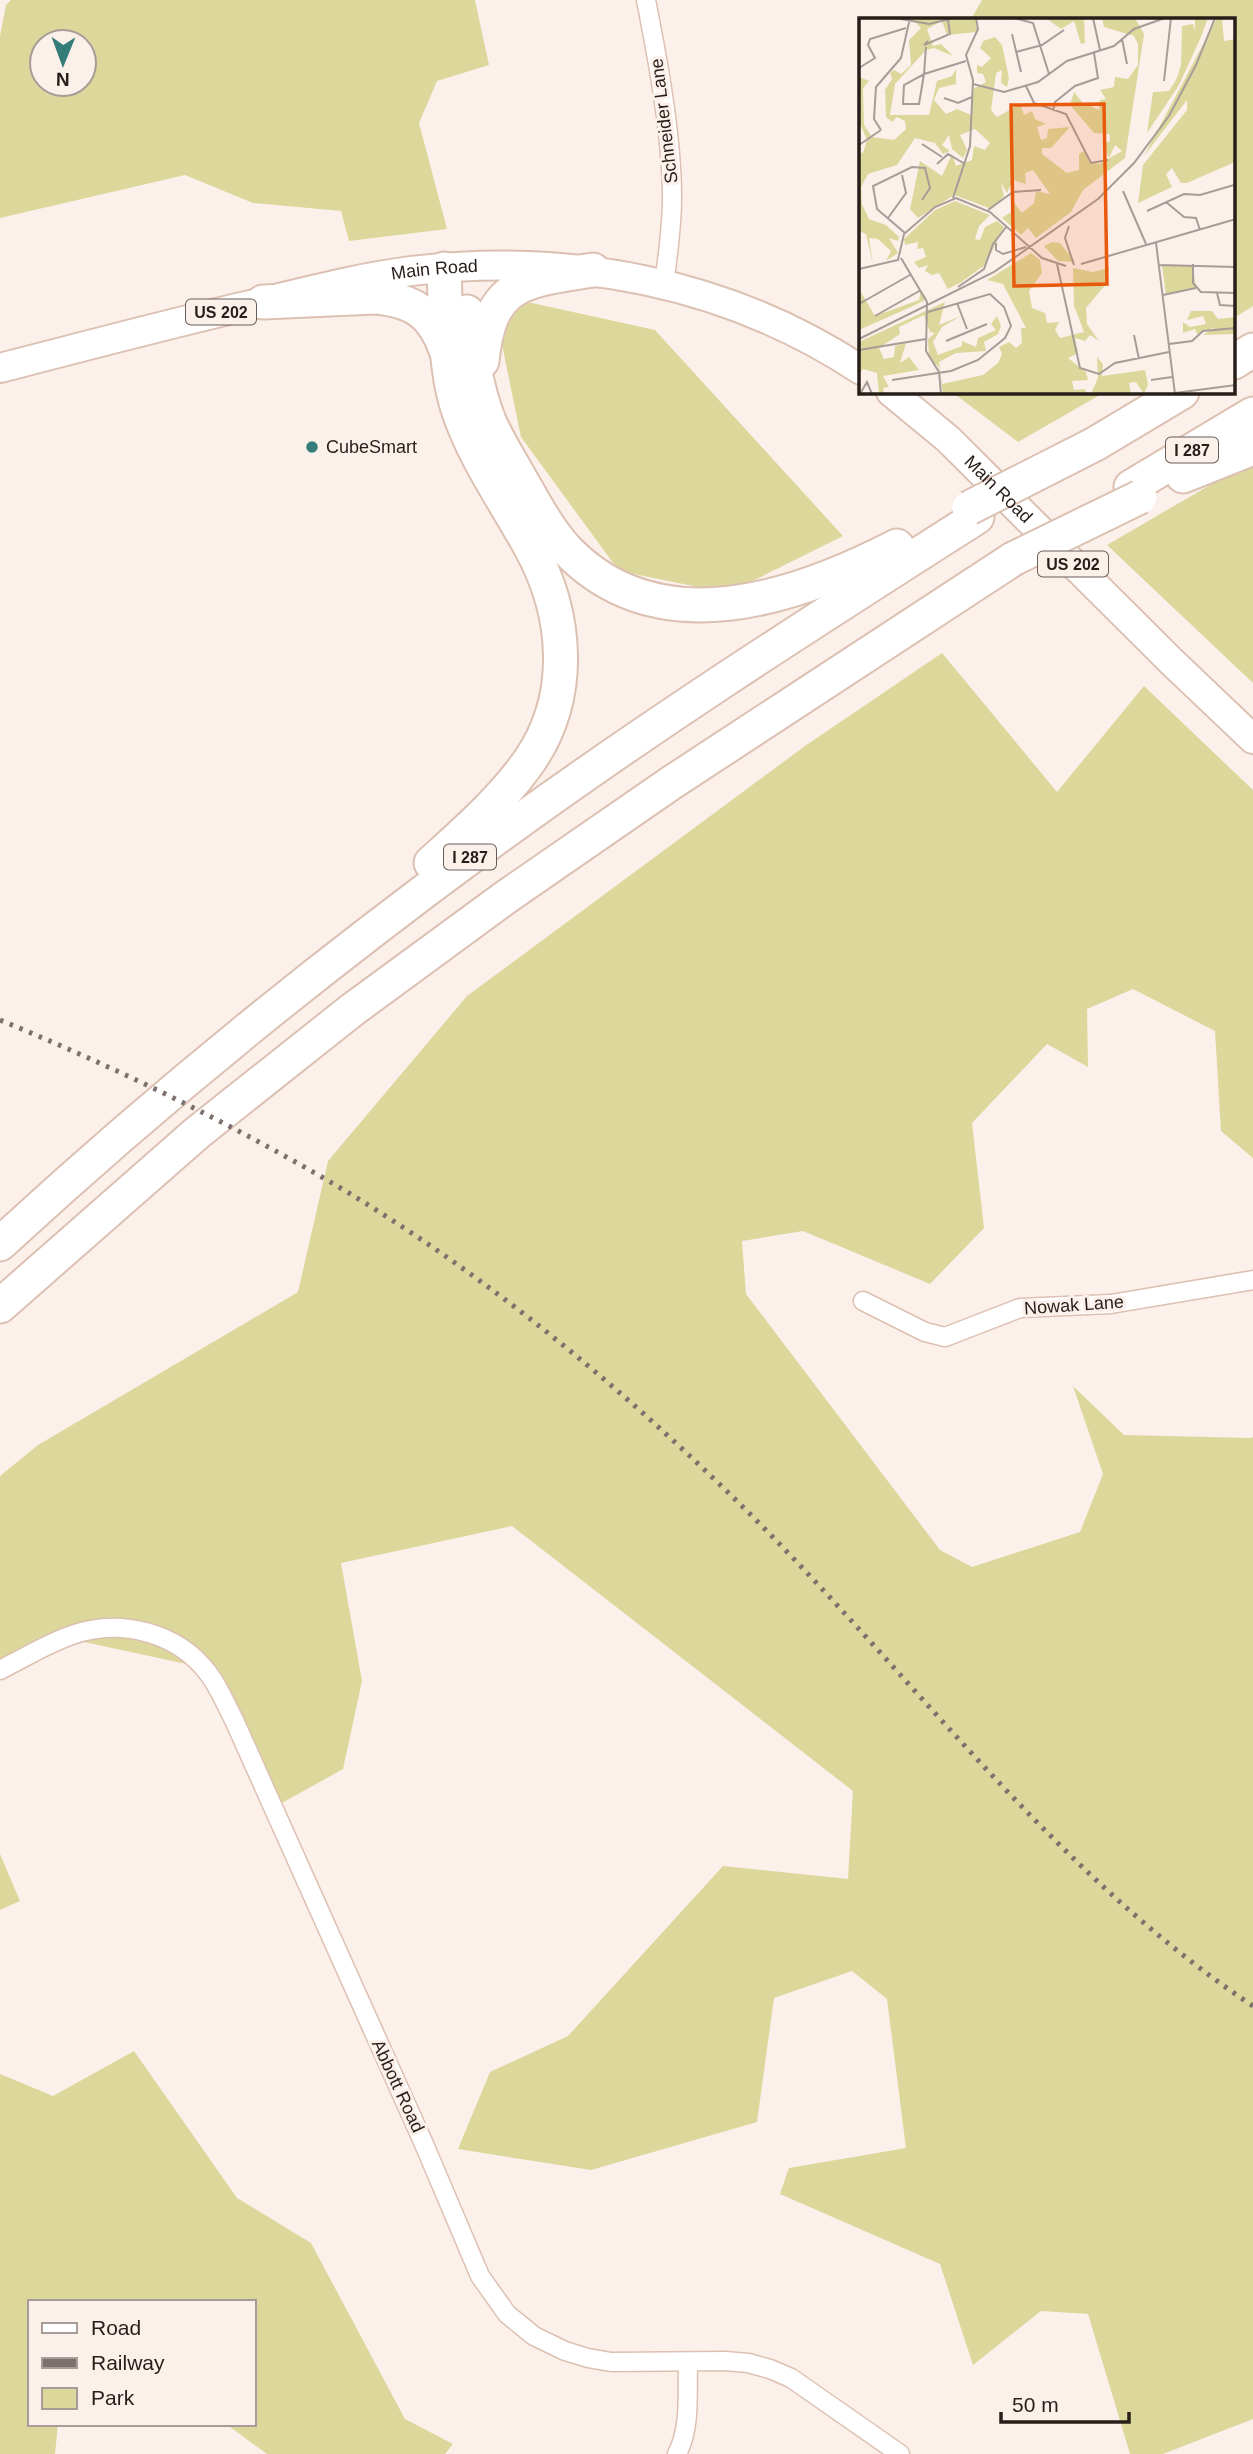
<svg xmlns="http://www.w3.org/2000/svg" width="1253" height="2454" font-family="Helvetica,sans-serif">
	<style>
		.green { fill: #dcd89b; fill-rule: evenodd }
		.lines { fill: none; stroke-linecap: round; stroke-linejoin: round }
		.minor-casing { stroke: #dcc0b2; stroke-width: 21 }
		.primary-casing { stroke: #dcc0b2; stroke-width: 32 }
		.motorway-casing { stroke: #dcc0b2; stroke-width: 37 }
		.minor { stroke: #fff; stroke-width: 18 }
		.primary { stroke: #fff; stroke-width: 28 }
		.motorway { stroke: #fff; stroke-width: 33 }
		.rail { stroke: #7c716c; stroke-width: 5; stroke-dasharray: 3.5 7; stroke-linecap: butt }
		.motorway-bridge-casing { stroke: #dcc0b2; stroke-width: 37; stroke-linecap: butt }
		.motorway-bridge { stroke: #fff; stroke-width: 33 }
		.poi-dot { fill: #347d79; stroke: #fcf0eb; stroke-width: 2.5 }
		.labels { text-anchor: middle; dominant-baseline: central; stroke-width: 6; stroke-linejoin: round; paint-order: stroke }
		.shield { fill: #fcf0eb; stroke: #685d58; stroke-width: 2 }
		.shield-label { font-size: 16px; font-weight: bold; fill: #281e19 }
		.street-label { font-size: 18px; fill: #281e19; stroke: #fcf0eb }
		.poi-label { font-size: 18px; fill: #281e19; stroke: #fcf0eb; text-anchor: start }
		.inset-road { fill: none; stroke: #a79c97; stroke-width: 2 }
		.view { fill: #e8590c; fill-opacity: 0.15; stroke: #e8590c; stroke-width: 3.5 }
		.inset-edge { fill: none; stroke: #281e19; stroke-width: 3.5 }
	</style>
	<rect width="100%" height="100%" fill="#fcf0eb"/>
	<!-- green -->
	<g class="green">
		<path d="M11,0H475L489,65L437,81L419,123L447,229L349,241L341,211L253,203L185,175L0,218V36L6,5ZM42,42H84V84H42Z"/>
		<polygon points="982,0 1253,0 1253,306 1234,318 1234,19 971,19"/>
		<polygon points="532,303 655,330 843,536 728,593 619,571 521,437 502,345 424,308"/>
		<polygon points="952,392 1105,392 1018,442"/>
		<polygon points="1253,460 1253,683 1107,545"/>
		<polygon points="942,653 1057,792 1144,686 1253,790 1253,1158 1221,1131 1215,1031 1133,989 1087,1009 1088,1067 1047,1044 972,1123 984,1228 930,1284 803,1231 742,1241 746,1294 940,1550 972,1567 1080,1532 1103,1474 1073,1386 1124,1435 1252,1438 1253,1436 1253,2419 1163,2454 1130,2454 1088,2314 1041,2311 973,2365 940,2264 780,2194 789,2168 906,2148 887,1999 852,1971 774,1998 757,2122 591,2170 458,2149 490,2072 568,2036 723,1866 848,1879 853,1791 512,1526 341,1563 362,1681 343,1769 273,1808 205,1668 70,1639 0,1664 0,1476 38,1445 298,1292 328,1161 467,996 805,746"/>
		<polygon points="0,1854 20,1901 0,1910"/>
		<polygon points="134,2051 237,2198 311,2243 405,2419 453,2444 445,2454 267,2454 226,2424 254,2424 254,2302 30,2302 30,2424 58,2424 55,2454 0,2454 0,2074 53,2096"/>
	</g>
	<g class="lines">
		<!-- minor casing -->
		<g class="minor-casing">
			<g id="minor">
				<path d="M646,0C658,61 672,136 672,198C672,227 668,255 664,284"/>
				<polyline points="863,1301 925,1332 945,1337 1020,1308 1111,1304 1253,1280"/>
				<path d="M0,1670C24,1658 48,1643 72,1635C120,1618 177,1632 208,1673C219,1687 226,1705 234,1720L424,2144L480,2276L507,2314L534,2336L565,2351L588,2358L611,2362L725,2361L748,2363L770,2369L791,2378L900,2454"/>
				<path d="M677,2454C691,2427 687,2393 688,2363"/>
			</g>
		</g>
		<!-- primary casing -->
		<g class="primary-casing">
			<g id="primary">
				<path id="s1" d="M0,368C82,347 164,325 246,306C301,293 356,278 411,271C568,252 728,282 861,370"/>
				<path id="s2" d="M891,392L948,439L1172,662L1253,739"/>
			</g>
		</g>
		<!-- motorway casing -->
		<g class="motorway-casing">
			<g id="motorway">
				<path d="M263,302L375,297C413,300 433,313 446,350"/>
				<path d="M467,312C471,349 475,386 489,421C499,444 513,465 525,487C537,508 549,530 566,549C658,646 796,598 897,546"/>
				<path d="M482,361C490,281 524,281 593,270"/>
				<polyline points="1234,362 1253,350"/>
				<polyline points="1095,444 1182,392"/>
				<polyline points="1183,476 1253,448"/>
				<polyline points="1131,487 1253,414"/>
				<path d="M431,863C465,832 503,799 530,760C574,695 567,614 531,548C506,502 473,457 457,406C444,363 446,314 444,269"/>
				<path d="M0,1244C149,1106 309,976 473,855C635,735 806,626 977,517"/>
				<polyline points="0,1306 197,1133 352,1010 506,897 671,783 1013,559"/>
			</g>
		</g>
		<!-- minor -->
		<use href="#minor" class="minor"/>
		<!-- primary -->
		<use href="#primary" class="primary"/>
		<!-- motorway -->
		<use href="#motorway" class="motorway"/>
		<!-- rail -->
		<path class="rail" d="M0,1020C112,1066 222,1119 327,1180C484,1272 628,1392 757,1521C920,1685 1058,1876 1253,2006"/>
		<!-- motorway-bridge casing -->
		<g class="motorway-bridge-casing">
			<g id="motorway-bridge">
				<polyline points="969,508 1095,444"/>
				<polyline points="1013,559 1140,497"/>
			</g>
		</g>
		<!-- motorway-bridge -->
		<use href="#motorway-bridge" class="motorway-bridge"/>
	</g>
	<!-- markers -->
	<circle class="poi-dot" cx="312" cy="447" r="7"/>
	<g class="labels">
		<!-- shield labels -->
		<g class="shield">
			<rect x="186" y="299.5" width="70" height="25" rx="5"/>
			<rect x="1166" y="437.5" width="52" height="25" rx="5"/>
			<rect x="1038" y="551.5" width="70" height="25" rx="5"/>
			<rect x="444" y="844.5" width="52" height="25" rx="5"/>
		</g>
		<g class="shield-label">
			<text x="221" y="312">US 202</text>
			<text x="1192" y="450">I 287</text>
			<text x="1073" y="564">US 202</text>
			<text x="470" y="857">I 287</text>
		</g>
		<!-- street labels -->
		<g class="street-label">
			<text transform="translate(664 121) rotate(-97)">Schneider Lane</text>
			<text stroke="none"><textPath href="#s1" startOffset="446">Main Road</textPath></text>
			<text stroke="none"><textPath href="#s2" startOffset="145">Main Road</textPath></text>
			<text transform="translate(1074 1305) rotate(-4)">Nowak Lane</text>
			<text transform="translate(398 2086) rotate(65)">Abbott Road</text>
		</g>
		<!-- poi labels -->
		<g class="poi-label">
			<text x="326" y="447">CubeSmart</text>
		</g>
	</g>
	<!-- overview -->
	<g transform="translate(859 18)">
		<rect width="376" height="376" fill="#fcf0eb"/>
		<path d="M52,0H117L118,14L88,17L83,3L68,11L74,28L82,26L94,38L75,30L67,32L36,66L31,97H70L78,63L93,58L97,51V66L80,70L75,82L87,96L98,91L112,97L114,71L127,64L124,56L118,55V47L123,49L132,40L121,30L124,23L136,19L143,27L150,60L148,69L142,65L143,52L137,55L132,92L138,99L161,86L165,97L173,93L176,101L187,106L178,109L182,122L188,120L189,111L211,109L192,130H183V136L208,155L220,152V136L225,133L230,144L240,146L263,133L256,127L250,140L244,126L251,123L250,116L235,115L211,87L215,74L223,84L240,92L241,82L247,81L241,72L255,69L256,59L269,61L279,47V26L275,18L245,9L243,0H276L285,16L266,140L224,172L212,194L177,220L169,210L162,217L143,200L152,194V181L163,195L175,185L177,173L191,176L174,152L166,155L167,166L154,162L148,175L142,165L145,178L133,191L95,177L59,200L51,191L61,143L83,158L93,136L97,148L113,142L115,128L126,132L131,125L116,111L101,117L108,132L104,140L93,131L90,117L83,127L91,133L84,136L76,125L56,120L38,147L9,156L2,169L3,186L10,201L27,207L40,219L39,223L30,220L39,235L27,243L32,233L19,221L10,220L14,246L7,216L0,213V134L4,135L8,122L0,103V59L10,63L4,70L5,107L13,119L35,122L47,111L46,103L38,99L33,104L27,99L26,72L33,61L31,55L35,52L42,56L52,47L50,22L62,10ZM187,0H225L226,25L222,26L215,3L202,11ZM336,0H349L342,19L320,67L288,115L294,74L310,73L317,62L322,47L323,8L334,6L336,13ZM358,0H363L365,23L376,21V144L328,165H322L313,150L307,156L313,169L279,185L284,147L328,92V82L285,138ZM96,183L131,197L120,208L116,221L121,222L126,209L138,203L145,209L126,247L101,265L54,288L0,312V271L16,298L60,282L62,272L68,281L89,271L80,255L73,257L66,253L69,247L60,250L55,244L67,239L64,230L58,231L59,224L46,227L45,221L76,192ZM193,224L201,225L216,244L199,243L185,228ZM172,235L181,242L183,255L170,273L173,290L186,295L188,305L200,304L196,312L201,320L225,314L215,288L214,250L234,254L250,250L247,266L227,290L228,306L240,323L231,317L226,323L216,320L219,335L209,340L227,354L229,362L213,363L215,372L226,371L228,376H84L80,349L70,340L69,321L76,315L71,314L65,297L40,309L41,316L20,330L25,341L35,339L36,328L47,325L41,345L50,339L60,352L24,358L30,369L24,370L25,376H20L18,355L4,351L0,357V324L86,284L80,307L102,298L83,309L74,324L79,337L103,328V323L117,329L119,320L137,312L132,306L138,298L142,308L139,316L125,324L127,333L97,335L80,344L83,366L124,357L139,345L143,336L140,329L150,324L157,330L163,325L162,310H167L144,266L128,262ZM303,247H334L337,270L307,277ZM332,293H353L359,301L376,299V316L344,317L357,309L338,316L336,311L324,315V304L331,309L347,306L344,298L328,302ZM238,339L244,346L243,358L286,352L289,367L285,376L277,364L270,365L272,376H232L239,360Z" fill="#dcd89b"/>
		<path class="inset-road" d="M36,0L70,6L95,0M155,0L174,5L190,56M234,0L241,32M153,16L162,54M263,21L268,46M69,23L65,27L91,16L89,2M67,29L65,56L107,43M157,34L183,27L205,12M0,50L16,40L9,27L11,21L47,10M65,56L60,86H44L45,67ZM305,63L312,0M114,66L145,74L179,64L208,43L255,28L275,11L306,0M167,68L175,85L207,96L232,145L249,142M85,80L99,85L113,79M194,93L196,84L216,68L239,60L235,35M22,112L15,101L17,69L42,40L51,0M63,126L83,139M0,127L22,112M78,146L89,136L106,146M264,173L287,226M94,180L111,128L114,62L107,37L119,11L117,0M307,184L325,199L337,200L341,212M129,192L154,174L182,172M288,193L325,176L341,177L375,167M29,200L47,175L43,157M210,208L206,220L215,247M46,215L18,191L14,168L53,149L66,150L71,170L63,182M137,225V232L144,236L167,229M297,225L316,376M42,240L68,284L67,333L80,354L82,376M198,246L221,350L240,356L256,345L310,334M222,246L377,201M334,246V265L342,274L377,275M300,247L377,249M0,251L39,242L45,216L76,189L97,180L131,194L183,240L207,248M99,269L125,251L134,226L148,208M358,275L361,287L377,288M304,277L337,270M98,285L108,311M0,286L51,257M16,298L62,272M275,317L280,341M0,321L135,254L239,181L275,145L310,98L337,47L356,0M87,323L128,306M310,326L333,323L344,313L377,310M0,332L67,321M33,362L92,353L119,342L146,320L152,308L145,289L131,276L69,294M292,362L313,359M316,375L377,367M1,376L8,364L13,376"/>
		<path class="view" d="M245,86L248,266L155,268L152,87Z"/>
		<rect width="376" height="376" class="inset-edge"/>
	</g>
	<!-- legend -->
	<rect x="28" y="2300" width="228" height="126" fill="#fcf0eb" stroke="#a79c97" stroke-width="2"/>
	<rect x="42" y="2323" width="35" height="10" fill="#ffffff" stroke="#a79c97" stroke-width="2"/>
	<text x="91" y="2335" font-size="21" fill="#281e19">Road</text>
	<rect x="42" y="2358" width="35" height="10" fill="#7c716c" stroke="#a79c97" stroke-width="2"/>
	<text x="91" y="2370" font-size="21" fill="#281e19">Railway</text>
	<rect x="42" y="2388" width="35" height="21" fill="#dcd89b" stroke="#a79c97" stroke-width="2"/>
	<text x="91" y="2405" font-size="21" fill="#281e19">Park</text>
	<!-- north arrow -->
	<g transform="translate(63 63) rotate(181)"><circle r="33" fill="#fcf0eb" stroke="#a79c97" stroke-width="2"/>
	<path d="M0-5L12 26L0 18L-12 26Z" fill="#347d79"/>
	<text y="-10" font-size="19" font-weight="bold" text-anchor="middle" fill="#281e19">N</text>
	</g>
	<!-- scale -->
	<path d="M1001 2412v10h128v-10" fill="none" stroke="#281e19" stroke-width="3.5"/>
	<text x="1012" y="2412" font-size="21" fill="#281e19" stroke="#fcf0eb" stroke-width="5" paint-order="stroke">50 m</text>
</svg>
